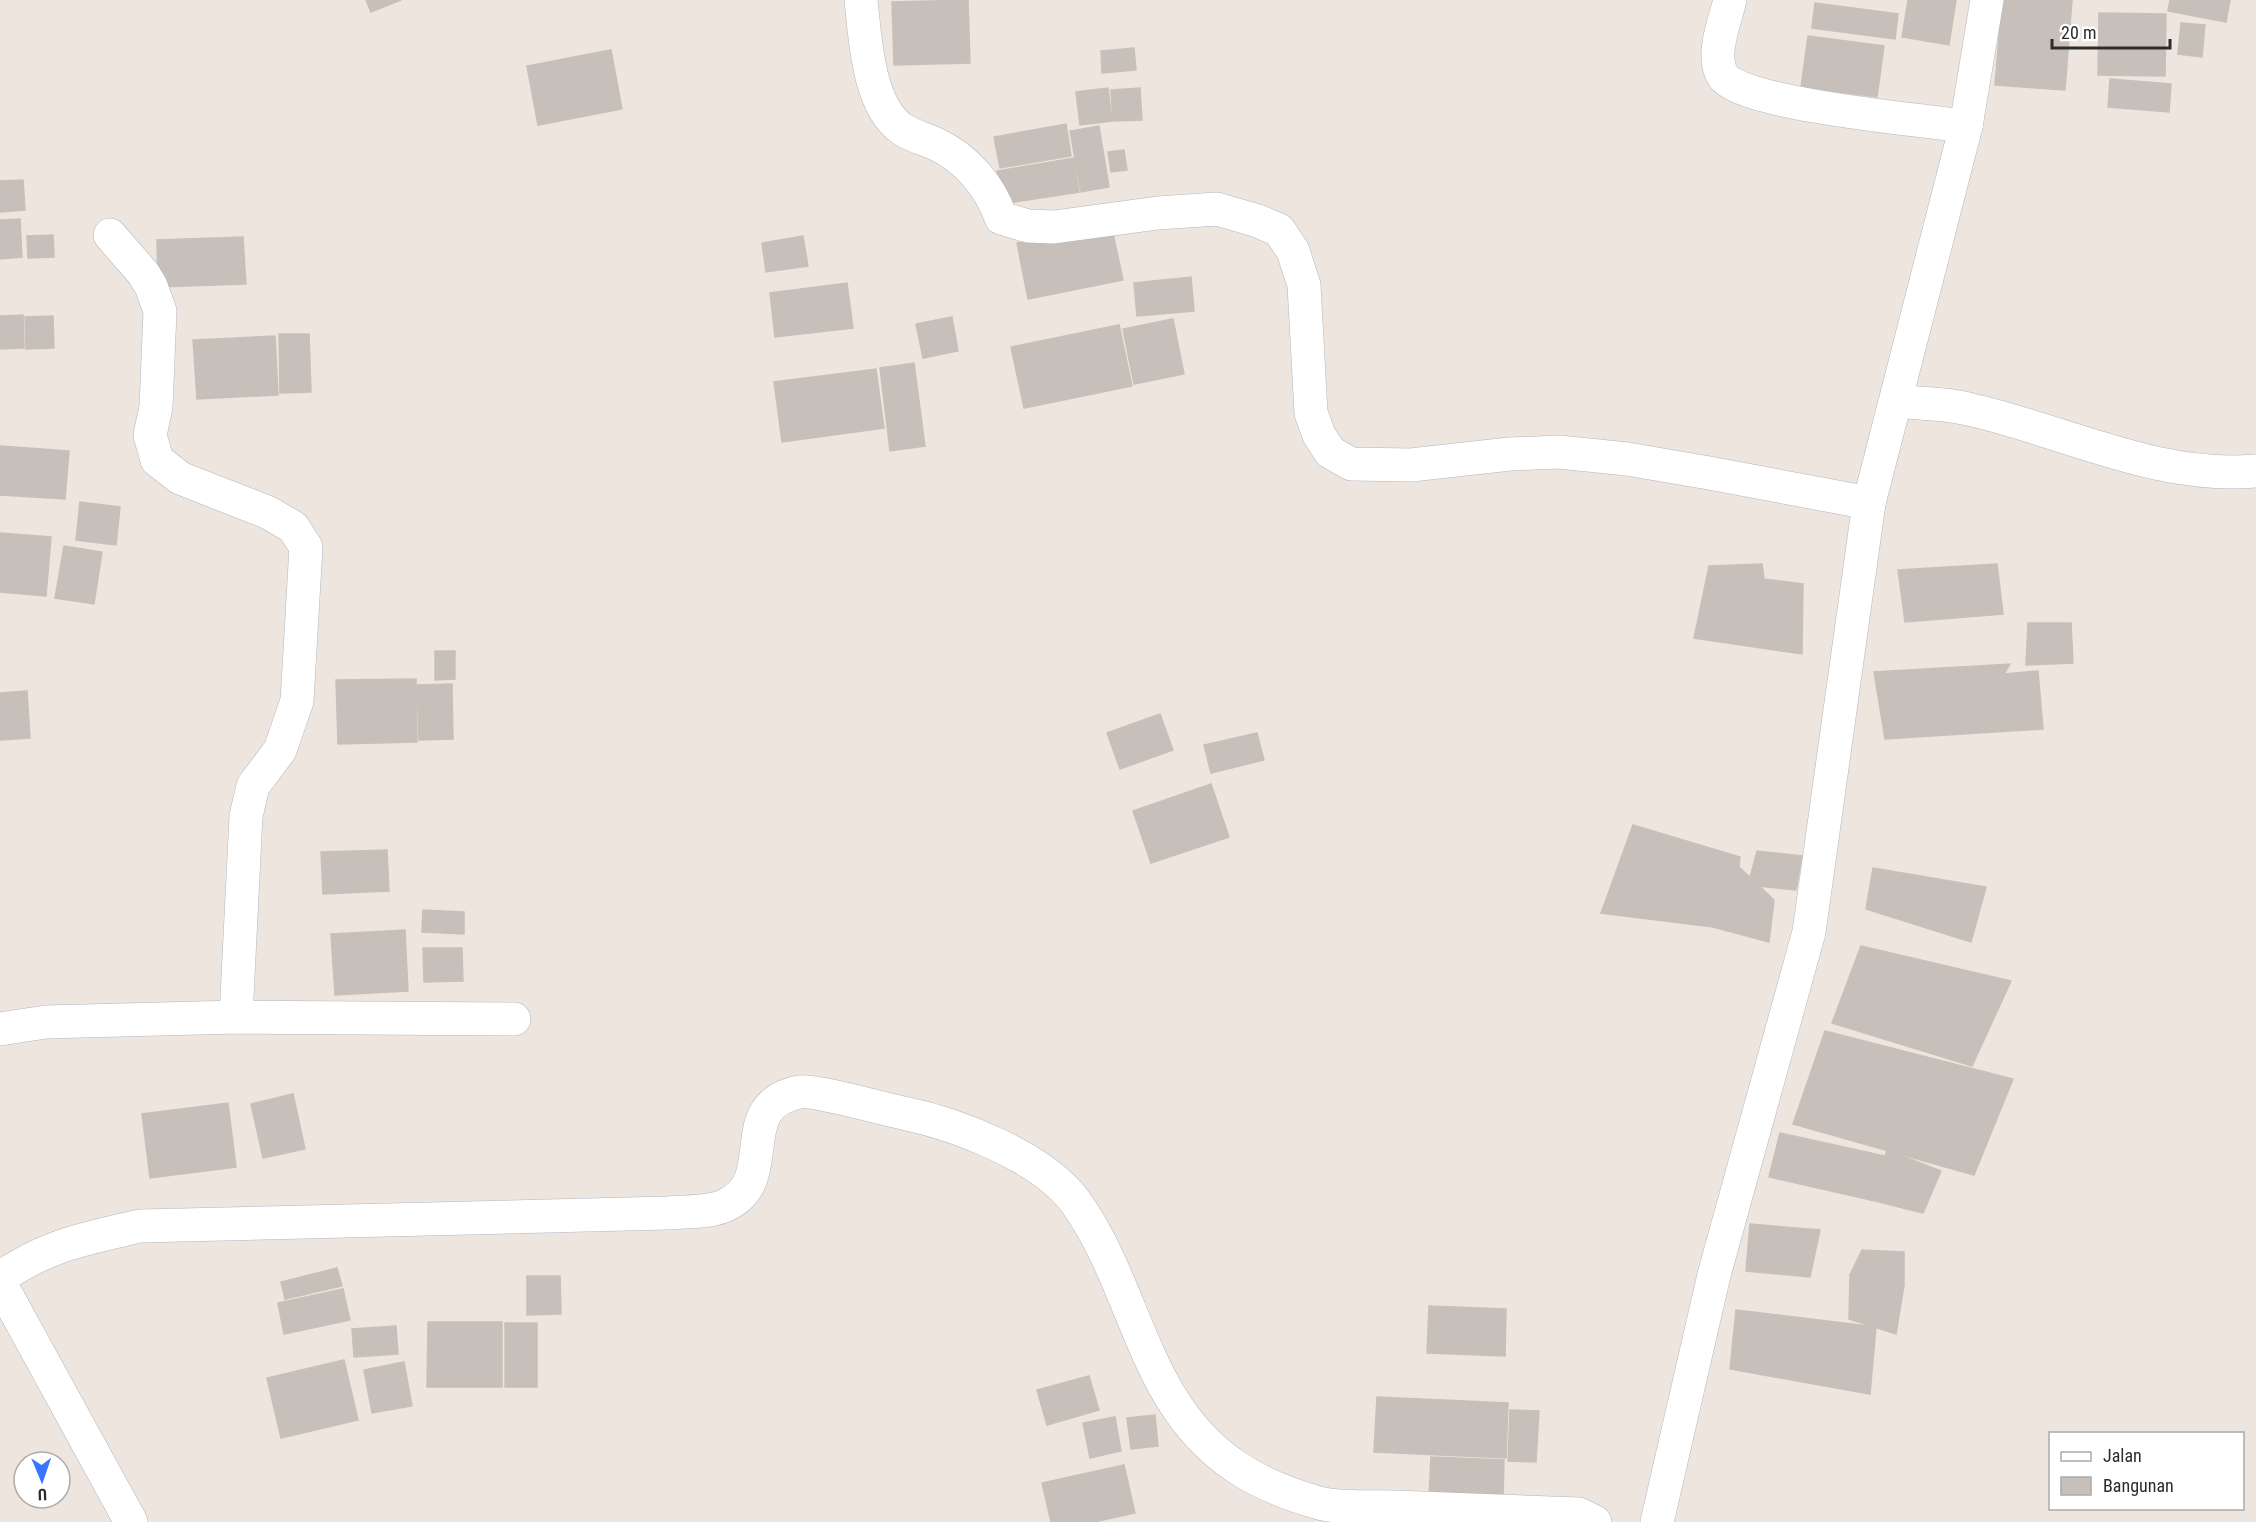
<svg xmlns="http://www.w3.org/2000/svg" width="2256" height="1522" font-family="'Roboto Condensed',sans-serif">
	<style>
		.building { fill: #c6bfba; stroke: #c9c1b7; stroke-width: 1.5 }
		.lines { fill: none; stroke-linecap: round; stroke-linejoin: round }
		.street-casing { stroke: #b2b6c0; stroke-width: 34 }
		.secondary-casing { stroke: #b2b6c0; stroke-width: 34 }
		.street { stroke: #fff; stroke-width: 33 }
		.secondary { stroke: #fff; stroke-width: 33 }
	</style>
	<rect width="100%" height="100%" fill="#eee5de"/>
	<!-- building -->
	<g class="building">
		<polygon points="366,0 401,0 371,12"/>
		<polygon points="968,0 970,63 894,65 892,2"/>
		<polygon points="1908,0 1956,0 1949,45 1902,37"/>
		<polygon points="2002,0 2072,0 2065,90 1995,85"/>
		<polygon points="2170,0 2230,0 2226,22 2168,11"/>
		<polygon points="1815,3 1898,14 1895,39 1812,28"/>
		<polygon points="2099,13 2166,14 2165,76 2098,75"/>
		<polygon points="2181,23 2205,25 2202,57 2178,54"/>
		<polygon points="1808,36 1884,46 1877,97 1801,87"/>
		<polygon points="1134,48 1136,70 1102,73 1101,51"/>
		<polygon points="611,50 622,109 538,125 527,66"/>
		<polygon points="2110,79 2171,84 2169,112 2108,107"/>
		<polygon points="1108,88 1112,121 1080,125 1076,92"/>
		<polygon points="1140,88 1142,120 1113,121 1111,90"/>
		<polygon points="1066,124 1071,156 1000,168 994,137"/>
		<polygon points="1099,126 1109,187 1081,192 1070,131"/>
		<polygon points="1124,150 1127,170 1111,172 1108,152"/>
		<polygon points="1074,158 1079,192 1002,204 997,171"/>
		<polygon points="23,180 25,210 0,212 0,181"/>
		<polygon points="20,219 22,257 0,259 0,220"/>
		<polygon points="1111,224 1123,280 1028,299 1017,243"/>
		<polygon points="53,235 54,257 28,258 27,236"/>
		<polygon points="803,236 808,266 766,272 762,243"/>
		<polygon points="243,237 246,284 158,287 157,240"/>
		<polygon points="1191,277 1194,311 1137,316 1134,283"/>
		<polygon points="847,283 853,328 775,337 770,293"/>
		<polygon points="23,315 24,348 0,349 0,316"/>
		<polygon points="53,316 54,348 26,349 25,317"/>
		<polygon points="952,317 958,351 923,358 916,324"/>
		<polygon points="1173,319 1184,374 1134,384 1123,329"/>
		<polygon points="1119,325 1132,386 1024,408 1011,347"/>
		<polygon points="279,334 309,334 311,392 280,393"/>
		<polygon points="275,336 278,395 197,399 193,340"/>
		<polygon points="914,363 925,446 890,451 880,368"/>
		<polygon points="876,369 884,428 782,442 774,382"/>
		<polygon points="0,446 69,451 65,499 0,495"/>
		<polygon points="80,502 120,507 116,545 76,540"/>
		<polygon points="0,533 51,537 46,596 0,592"/>
		<polygon points="64,546 102,552 94,604 55,598"/>
		<polygon points="1762,564 1764,579 1803,584 1802,654 1694,638 1709,566"/>
		<polygon points="1997,564 2003,614 1905,622 1898,570"/>
		<polygon points="2028,623 2071,623 2073,663 2026,665"/>
		<polygon points="435,651 455,651 455,679 435,680"/>
		<polygon points="2010,664 2004,674 2038,671 2043,729 1885,739 1874,672"/>
		<polygon points="416,679 417,742 338,744 336,680"/>
		<polygon points="452,684 453,739 419,740 417,685"/>
		<polygon points="27,691 30,738 0,740 0,693"/>
		<polygon points="1160,714 1173,750 1120,769 1107,733"/>
		<polygon points="1257,733 1264,760 1211,773 1204,745"/>
		<polygon points="1211,784 1229,837 1151,863 1133,811"/>
		<polygon points="1633,825 1740,857 1739,867 1774,900 1769,942 1713,927 1601,913"/>
		<polygon points="387,850 389,891 323,894 321,852"/>
		<polygon points="1757,851 1802,856 1796,890 1748,885"/>
		<polygon points="1873,868 1986,887 1971,942 1866,909"/>
		<polygon points="423,910 464,912 464,934 422,932"/>
		<polygon points="405,930 408,991 335,995 331,934"/>
		<polygon points="1861,946 2011,981 1972,1066 1832,1023"/>
		<polygon points="423,948 462,948 463,981 424,982"/>
		<polygon points="1825,1031 2013,1079 1974,1175 1793,1124"/>
		<polygon points="293,1094 305,1149 263,1158 251,1104"/>
		<polygon points="228,1103 236,1167 150,1178 142,1114"/>
		<polygon points="1780,1133 1885,1156 1871,1200 1769,1177"/>
		<polygon points="1887,1150 1941,1171 1923,1213 1871,1200"/>
		<polygon points="1750,1224 1820,1230 1810,1277 1746,1271"/>
		<polygon points="1862,1250 1904,1252 1904,1285 1850,1275"/>
		<polygon points="337,1268 342,1286 285,1299 281,1282"/>
		<polygon points="1850,1275 1904,1285 1896,1334 1849,1319"/>
		<polygon points="527,1276 560,1276 561,1314 527,1315"/>
		<polygon points="343,1289 350,1320 284,1334 278,1303"/>
		<polygon points="1429,1306 1506,1309 1505,1356 1427,1353"/>
		<polygon points="1736,1310 1876,1327 1870,1394 1730,1369"/>
		<polygon points="428,1322 502,1322 502,1387 427,1387"/>
		<rect x="505" y="1323" width="32" height="64"/>
		<polygon points="396,1326 398,1354 354,1357 352,1329"/>
		<polygon points="344,1360 358,1420 281,1438 267,1378"/>
		<polygon points="404,1362 412,1406 372,1413 364,1370"/>
		<polygon points="1089,1376 1099,1410 1047,1425 1037,1390"/>
		<polygon points="1377,1397 1508,1403 1506,1458 1374,1452"/>
		<polygon points="1510,1410 1539,1411 1536,1462 1508,1461"/>
		<polygon points="1155,1415 1158,1446 1131,1449 1127,1418"/>
		<polygon points="1115,1417 1121,1451 1090,1458 1083,1423"/>
		<polygon points="1431,1457 1504,1460 1503,1500 1429,1497"/>
		<polygon points="1124,1465 1135,1513 1094,1522 1051,1522 1042,1483"/>
	</g>
	<g class="lines">
		<!-- street casing -->
		<g class="street-casing">
			<g id="street">
				<path d="M861,0C865,37 868,106 902,129C912,136 925,139 936,144C967,159 990,186 1001,218L1028,226L1054,227L1158,213L1217,209L1258,221L1279,230L1293,251L1304,285L1311,413L1319,435L1330,452L1351,464L1411,465L1510,454L1559,452L1627,459L1709,473L1869,503"/>
				<path d="M1730,0C1725,21 1710,56 1723,76C1740,104 1926,121 1966,126"/>
				<polyline points="110,235 143,273 151,286 160,311 156,407 150,435 157,460 180,478 267,512 293,527 306,547 297,701 280,750 253,786 246,816 236,1017"/>
				<path d="M1896,401C1919,404 1945,403 1968,409C2063,430 2157,480 2256,471"/>
				<polyline points="0,1029 46,1022 236,1017 514,1019"/>
				<path d="M0,1278C47,1245 84,1239 140,1226L668,1213C685,1211 711,1213 726,1205C781,1180 730,1106 799,1092C812,1089 884,1109 903,1113C957,1124 1044,1157 1077,1204C1138,1291 1143,1407 1238,1468C1262,1484 1291,1495 1319,1503C1342,1509 1371,1506 1395,1507C1457,1509 1518,1512 1579,1514L1595,1522"/>
				<polyline points="0,1283 131,1522"/>
			</g>
		</g>
		<!-- secondary casing -->
		<g class="secondary-casing">
			<polyline id="secondary" points="1657,1522 1714,1275 1809,932 1869,503 1966,126 1987,0"/>
		</g>
		<!-- street -->
		<use href="#street" class="street"/>
		<!-- secondary -->
		<use href="#secondary" class="secondary"/>
	</g>
	<!-- legend -->
	<rect x="2049" y="1432" width="195" height="78" fill="#ffffff" stroke="#ababab" stroke-width="1.5"/>
	<rect x="2061" y="1452" width="30" height="9" fill="#ffffff" stroke="#ababab" stroke-width="1.5"/>
	<text x="2103" y="1462" font-size="18" fill="#2c2c2c">Jalan</text>
	<rect x="2061" y="1477" width="30" height="18" fill="#c6bfba" stroke="#ababab" stroke-width="1.5"/>
	<text x="2103" y="1492" font-size="18" fill="#2c2c2c">Bangunan</text>
	<!-- north arrow -->
	<g transform="translate(42 1480) rotate(178)"><circle r="28" fill="#ffffff" stroke="#ababab" stroke-width="1.5"/>
	<path d="M0-4.5L10 22L0 15L-10 22Z" fill="#3975ff"/>
	<text y="-9" font-size="16" font-weight="bold" text-anchor="middle" fill="#2c2c2c">U</text>
	</g>
	<!-- scale -->
	<path d="M2052 39v9h118v-9" fill="none" stroke="#2c2c2c" stroke-width="3"/>
	<text x="2061" y="39" font-size="18" fill="#2c2c2c" stroke="#ffffff" stroke-width="4.5" paint-order="stroke">20 m</text>
</svg>
